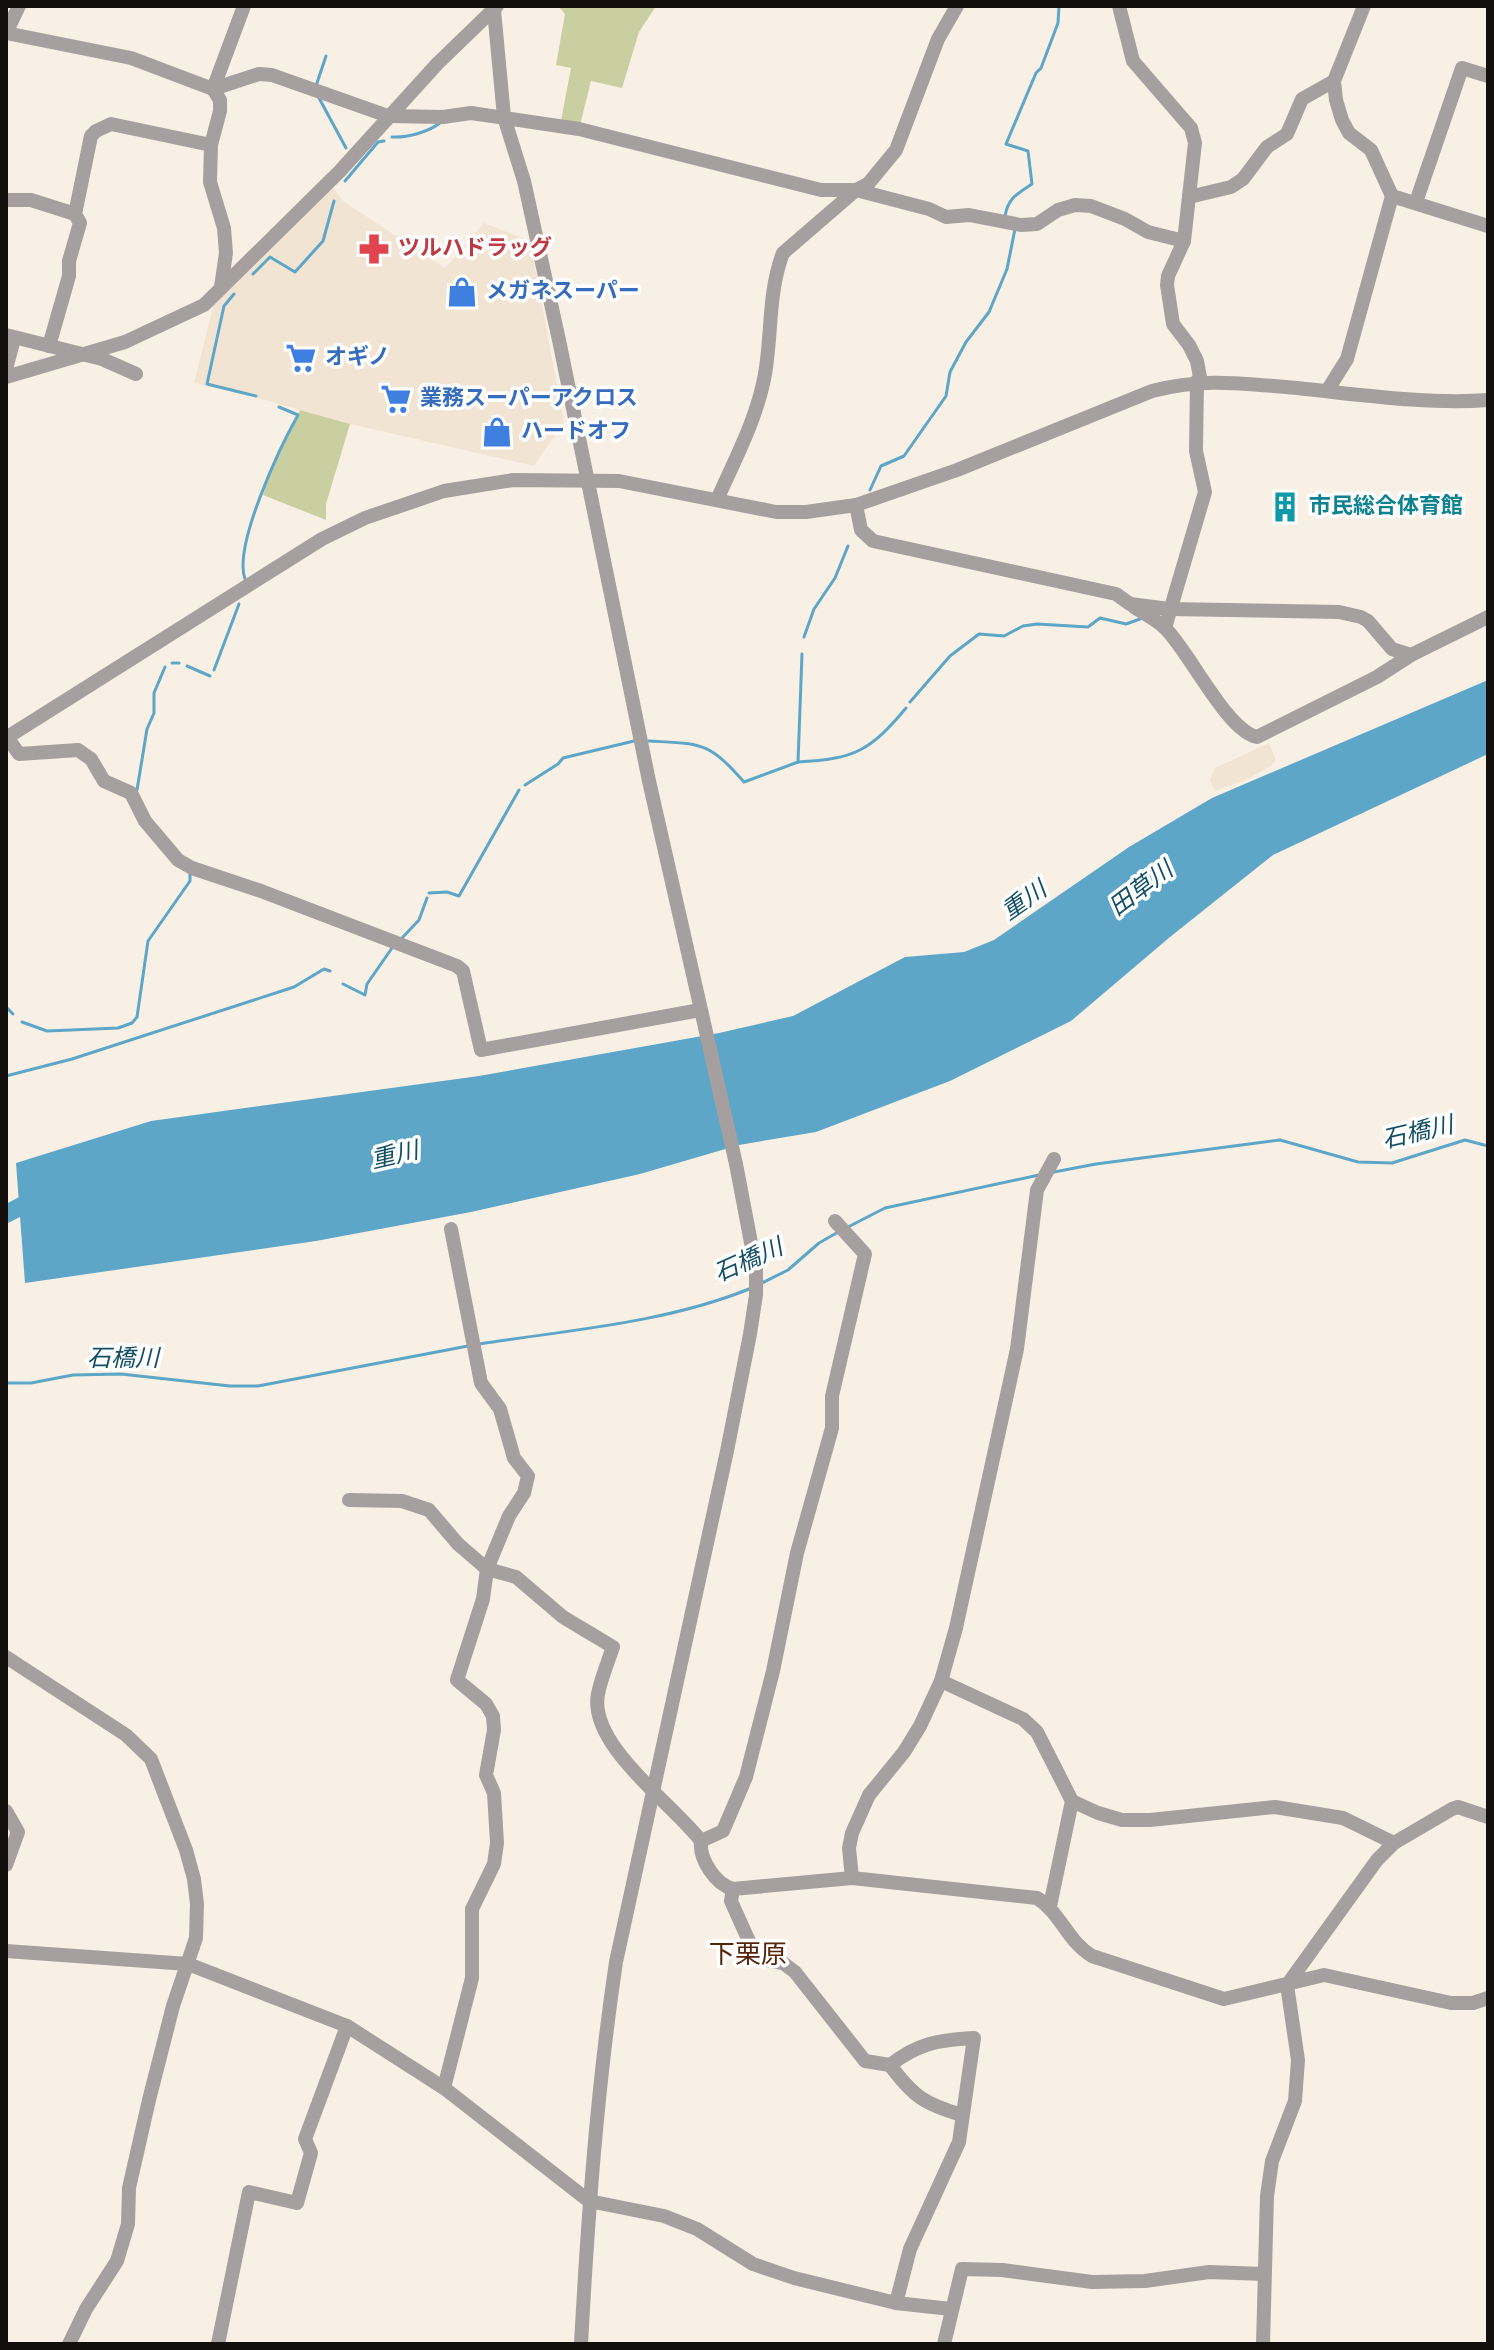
<svg xmlns="http://www.w3.org/2000/svg" width="1494" height="2350" font-family="Overpass,'Noto Sans JP',sans-serif">
	<style>
		.built { fill: #f2e4d3 }
		.green { fill: #cacfa1 }
		.water { fill: #5da6c8 }
		.lines { fill: none; stroke-linecap: round; stroke-linejoin: round }
		.stream { stroke: #5da6c8; stroke-width: 3 }
		.river { stroke: #5da6c8; stroke-width: 18 }
		.minor { stroke: #a69f9f; stroke-width: 14 }
		.labels { text-anchor: middle; dominant-baseline: central; stroke-width: 7; stroke-linejoin: round; paint-order: stroke }
		.health-label { font-size: 22px; font-weight: bold; fill: #be3a42; stroke: #fff; text-anchor: start }
		.shop-label { font-size: 22px; font-weight: bold; fill: #366cbe; stroke: #fff; text-anchor: start }
		.culture-label { font-size: 22px; font-weight: bold; fill: #0d838f; stroke: #fff; text-anchor: start }
		.water-label { font-size: 24px; font-style: italic; fill: #124e66; stroke: #fff }
		.quarter-label { font-size: 26px; fill: #542508; stroke: #fff }
	</style>
	<rect width="100%" height="100%" fill="#f9f0e5"/>
	<!-- built -->
	<g class="built">
		<polygon points="329,182 343,201 445,268 484,223 530,241 564,422 534,466 350,424 261,399 194,383 216,295"/>
		<polygon points="1269,743 1276,760 1271,766 1246,780 1215,791 1210,780 1215,768"/>
	</g>
	<!-- green -->
	<g class="green">
		<polygon points="558,6 656,6 639,32 622,88 591,81 579,129 560,126 571,68 556,65 565,14"/>
		<polygon points="300,410 350,424 326,504 326,520 263,495 278,451"/>
	</g>
	<!-- water -->
	<polygon class="water" points="1488,680 1488,754 1273,855 1170,937 1071,1021 950,1081 816,1132 739,1145 640,1174 471,1212 316,1241 25,1283 16,1163 151,1121 479,1076 719,1033 793,1016 905,957 964,952 994,940 1129,847 1212,798"/>
	<g class="lines">
		<!-- stream -->
		<g class="stream">
			<polyline points="316,86 326,56"/>
			<polyline points="319,98 346,148"/>
			<path d="M392,137C407,138 428,132 440,123"/>
			<polyline points="345,181 378,142 384,141"/>
			<path d="M1005,216C1008,198 1017,194 1032,184L1028,151L1006,144L1036,73L1041,68L1058,23L1059,6"/>
			<polyline points="253,274 270,257 295,272 323,241 334,201"/>
			<polyline points="234,294 224,306 207,384 256,396"/>
			<polyline points="870,490 881,466 904,456 946,396 950,372 966,342 989,312 1007,269 1015,229"/>
			<path d="M245,579C233,546 280,447 298,415L279,407"/>
			<polyline points="804,637 814,609 835,578 848,546"/>
			<polyline points="172,663 179,663"/>
			<polyline points="187,666 210,676"/>
			<polyline points="214,670 239,604"/>
			<polyline points="910,702 950,656 979,634 1004,636 1023,626 1037,624 1088,627 1100,618 1126,624 1140,619"/>
			<path d="M649,741C701,744 708,741 744,782L798,762L802,654"/>
			<path d="M798,762C855,759 870,751 906,708"/>
			<polyline points="525,785 558,764 563,758 634,741"/>
			<polyline points="137,790 147,729 154,713 154,693 165,667"/>
			<polyline points="429,893 447,892 459,896 519,790"/>
			<polyline points="402,938 419,920 427,898"/>
			<polyline points="343,984 365,995 367,984 392,948"/>
			<polyline points="6,1007 13,1014"/>
			<polyline points="22,1022 47,1031 118,1028 132,1023 137,1017 148,941 190,881 190,873"/>
			<polyline points="6,1076 72,1059 294,987 324,969 330,971"/>
			<polyline points="1054,1172 1096,1164 1280,1140 1358,1162 1392,1163 1465,1140 1488,1146"/>
			<polyline points="846,1228 885,1208 1039,1175"/>
			<polyline points="760,1284 788,1270 819,1243 840,1231"/>
			<path d="M479,1344C569,1330 665,1323 749,1289"/>
			<polyline points="6,1383 31,1383 73,1375 121,1374 230,1386 258,1386 468,1346"/>
		</g>
		<!-- river -->
		<polyline class="river" points="6,1214 39,1197"/>
		<!-- minor -->
		<g class="minor">
			<polyline points="1119,6 1133,61 1191,128 1195,143 1184,241 1168,276 1167,285 1173,324 1189,345 1197,361 1200,377 1197,381 1196,451 1205,492 1165,628"/>
			<path d="M494,10L504,117L524,181L559,340L649,781L736,1164L756,1269V1295L750,1334L727,1451L616,1962C597,2089 588,2216 581,2344"/>
			<polyline points="6,33 131,58 213,89 220,100 220,111 211,145 210,182 224,228 226,253 221,287"/>
			<polyline points="6,33 19,6"/>
			<polyline points="1334,81 1336,100 1342,120 1349,133 1371,150 1392,196 1488,226"/>
			<polyline points="213,89 259,74 272,75 388,116 443,117 471,113 579,129 821,190 856,190 868,184 896,150 938,39 957,6"/>
			<polyline points="213,89 244,6"/>
			<polyline points="1189,197 1231,187 1243,179 1267,147 1287,134 1302,99 1334,81 1364,6"/>
			<polyline points="6,200 31,200 75,214"/>
			<polyline points="1416,202 1462,68 1488,76"/>
			<polyline points="6,335 102,359 136,374"/>
			<polyline points="49,346 69,276 69,261 80,223 75,214 91,136 96,131 111,124 211,145"/>
			<polyline points="6,369 14,339"/>
			<polyline points="6,377 125,342 204,305 340,171 437,64 497,6"/>
			<polyline points="1327,391 1347,359 1392,196"/>
			<path d="M717,500C735,459 757,419 765,374C772,334 768,292 783,253L856,190L929,209L946,217L969,215L1021,225L1037,224L1058,210L1075,205L1091,206L1125,219L1148,232L1184,241"/>
			<path d="M856,505L957,470L1152,391C1201,378 1237,383 1286,387C1350,393 1424,405 1488,400"/>
			<path d="M1134,607C1143,613 1157,620 1165,628C1189,651 1226,730 1257,737L1377,677L1411,655"/>
			<polyline points="7,737 19,754 78,750 91,759 104,781 131,793 145,821 178,860 192,868 261,891 457,966 463,971 481,1050 700,1010"/>
			<polyline points="6,738 322,539 365,518 444,491 513,480 619,481 776,512 806,512 856,505 861,530 873,541 1116,594 1130,604 1169,609 1339,612 1361,617 1368,621 1392,649 1411,655 1488,617"/>
			<path d="M349,1500L402,1501L429,1510L458,1544L487,1569L516,1577L563,1617L613,1647C608,1662 601,1678 598,1694C588,1745 673,1804 701,1841C699,1859 715,1884 733,1889L852,1878L1037,1898C1061,1913 1067,1941 1092,1956L1224,1999L1324,1975L1451,2003H1473L1488,1998"/>
			<polyline points="6,1657 126,1735 151,1759 186,1850 194,1879 197,1904 196,1938 173,2006 149,2100 129,2188 128,2224 117,2261 86,2309 69,2344"/>
			<polyline points="941,1681 1023,1719 1037,1732 1072,1801 1098,1813 1122,1820 1150,1820 1275,1807 1343,1818 1394,1843"/>
			<polyline points="6,1811 18,1832 6,1865"/>
			<polyline points="701,1841 723,1831 746,1777 773,1671 797,1553 832,1428 832,1396 865,1254 835,1221"/>
			<polyline points="852,1878 849,1848 852,1833 869,1795 904,1752 920,1726 941,1681 956,1628 1017,1349 1037,1190 1054,1159"/>
			<path d="M733,1889L731,1901L757,1959L783,1963L795,1972L865,2061L890,2065C919,2043 938,2040 974,2038L959,2142L910,2249L896,2303"/>
			<polyline points="1050,1906 1072,1801"/>
			<polyline points="6,1951 188,1964 347,2026 444,2088 589,2201 664,2216 697,2229 753,2264 794,2278 896,2303 951,2309"/>
			<path d="M890,2065C913,2096 924,2104 962,2115"/>
			<polyline points="444,2088 472,1978 472,1909 494,1864 497,1843 494,1793 486,1775 494,1730 493,1716 486,1704 457,1680 483,1599 487,1569 509,1516 524,1493 528,1476 514,1458 500,1409 481,1383 451,1229"/>
			<polyline points="218,2344 249,2192 297,2203 311,2153 305,2139 347,2026"/>
			<polyline points="944,2344 962,2269 1002,2270 1092,2282 1145,2281 1209,2272 1264,2274"/>
			<polyline points="1263,2344 1267,2196 1272,2161 1295,2101 1298,2060 1287,1985 1377,1860 1394,1843 1452,1809 1458,1807 1488,1817"/>
		</g>
	</g>
	<!-- icons -->
	<defs>
		<g id="pharmacy-bare" transform="scale(2.4)"><path d="M-2-6h4v4h4v4h-4v4h-4v-4h-4v-4h4Z" fill="#e0444e" stroke="#fff" stroke-width="2.5" paint-order="stroke"/></g>
		<g id="shop-bare" transform="scale(2.4)"><path d="M-5-2.5h2.3a2.7 3.5 0 0 1 5.4 0H5L5.5 6h-11ZM-1.5-2.5h3a1.5 2.3 0 0 0-3 0Z" fill="#3f7fe0" stroke="#fff" stroke-width="2.5" paint-order="stroke"/></g>
		<g id="supermarket-bare" transform="scale(2.4)"><path d="M-6-5.5h2.5l.6 2H6L4.5 2H-2.5L-4.4-4H-6ZM-1.5 3.2a1.3 1.3 0 1 0 .1 0ZM3 3.2a1.3 1.3 0 1 0 .1 0Z" fill="#3f7fe0" stroke="#fff" stroke-width="2.5" paint-order="stroke"/></g>
		<g id="building-bare" transform="scale(2.4)"><path d="M-4-6H4V6H1V3H-1V6H-4ZM-2.5-4.3h1.7v1.8h-1.7ZM.8-4.3h1.7v1.8H.8ZM-2.5-1h1.7V.8h-1.7ZM.8-1h1.7V.8H.8Z" fill="#0f9aa8" stroke="#fff" stroke-width="2.5" paint-order="stroke"/></g>
	</defs>
	<g fill-rule="evenodd">
		<use href="#pharmacy-bare" x="374" y="249"/>
		<use href="#shop-bare" x="462" y="292"/>
		<use href="#supermarket-bare" x="301" y="358"/>
		<use href="#supermarket-bare" x="396" y="399"/>
		<use href="#shop-bare" x="497" y="432"/>
		<use href="#building-bare" x="1285" y="507"/>
	</g>
	<g class="labels">
		<!-- health labels -->
		<g class="health-label">
			<text x="398" y="249">ツルハドラッグ</text>
		</g>
		<!-- shop labels -->
		<g class="shop-label">
			<text x="486" y="292">メガネスーパー</text>
			<text x="325" y="358">オギノ</text>
			<text x="420" y="399">業務スーパーアクロス</text>
			<text x="521" y="432">ハードオフ</text>
		</g>
		<!-- culture labels -->
		<g class="culture-label">
			<text x="1309" y="507">市民総合体育館</text>
		</g>
		<!-- water labels -->
		<g class="water-label">
			<text transform="translate(1142 890) rotate(-37)">田草川</text>
			<text transform="translate(1025 902) rotate(-35)">重川</text>
			<text transform="translate(1418 1134) rotate(-13)">石橋川</text>
			<text transform="translate(395 1157) rotate(-13)">重川</text>
			<text transform="translate(749 1262) rotate(-24)">石橋川</text>
			<text x="123" y="1360">石橋川</text>
		</g>
		<!-- quarter labels -->
		<g class="quarter-label">
			<text x="748" y="1956">下栗原</text>
		</g>
	</g>
	<!-- border -->
	<rect width="1494" height="2350" fill="none" stroke="#120f0c" stroke-width="16"/>
</svg>
